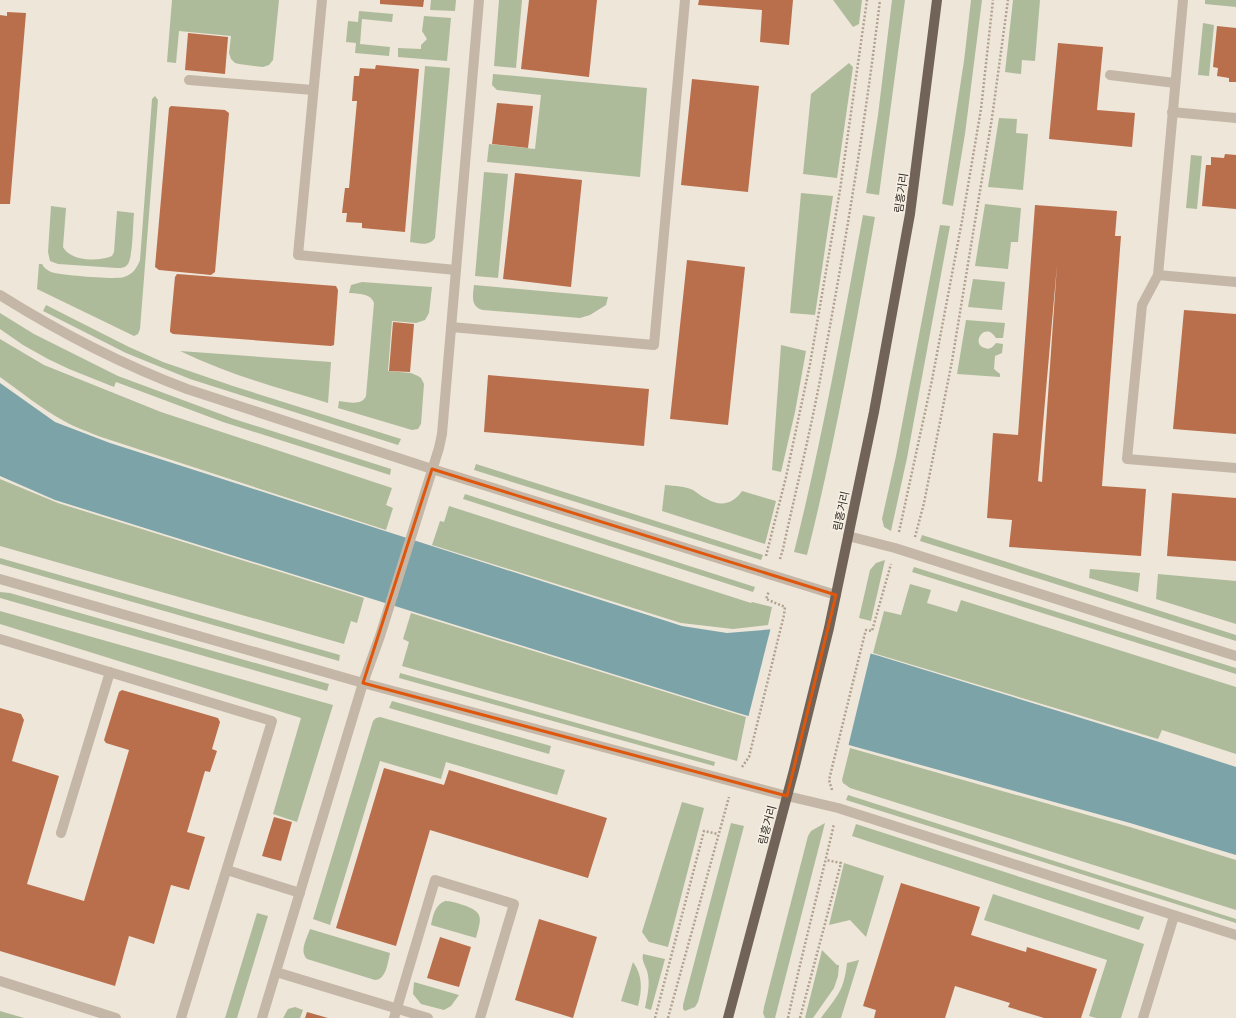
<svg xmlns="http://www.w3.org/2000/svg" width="1236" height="1018" font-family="'Roboto Condensed','Noto Sans KR',sans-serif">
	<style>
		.green { fill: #aebb9b }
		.water { fill: #7ba3a8 }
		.pier { fill: #eee6d9 }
		.building { fill: #b96f4c; fill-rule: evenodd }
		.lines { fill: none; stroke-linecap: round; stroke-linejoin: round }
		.path { stroke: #b0a191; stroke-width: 2.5; stroke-dasharray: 2 2; stroke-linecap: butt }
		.service { stroke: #c5b7a7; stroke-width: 10 }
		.minor { stroke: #c5b7a7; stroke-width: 10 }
		.primary { stroke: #726359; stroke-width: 10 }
		.marked { fill: none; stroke: #df570d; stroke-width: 3; stroke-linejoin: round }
		.labels { text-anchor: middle; stroke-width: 3; stroke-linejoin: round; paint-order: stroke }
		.street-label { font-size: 11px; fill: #322b26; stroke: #f6f0e5 }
	</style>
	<rect width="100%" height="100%" fill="#eee6d9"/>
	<g class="green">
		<path d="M172 0H279L273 60 269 65 263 67 239 64 235 63 231 59 229 53 231 36 179 31 176 63 167 62Z"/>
		<path d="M431 0H456L455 11 430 10Z"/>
		<path d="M499 0H522L516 68 494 66Z"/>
		<path d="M833 0H862L859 24 853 27Z"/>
		<path d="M892 0H905L879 195 866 193 878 115Z"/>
		<path d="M971 0H982L965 134 953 206 942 204 964 61Z"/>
		<path d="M1013 0H1040L1035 61 1022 60 1021 74 1005 72Z"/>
		<path d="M1205 0H1236V7L1205 4Z"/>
		<path d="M359 11 393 14 392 22 362 19 360 44 390 47 389 56 355 53 356 43 346 42 348 21 358 22Z"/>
		<path d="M424 16 451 18 447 61 398 57V48L421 49V45L427 39 422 31Z"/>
		<path d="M1203 23 1214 25 1209 76 1198 75Z"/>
		<path d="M849 63 853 67 837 178 803 174 811 94Z"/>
		<path d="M425 66 450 68 435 238C429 247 418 243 410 242Z"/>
		<path d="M493 74 647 88 640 177 487 162 489 144 535 149 541 95 497 90 492 85Z"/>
		<path d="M155 96 158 100 140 329 138 334 134 336 37 289 39 264H42C44 268 47 270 51 272 60 275 116 280 124 277 133 274 137 268 140 260L152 99Z"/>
		<path d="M999 118 1017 119 1016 133 1028 134 1023 190 988 187Z"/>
		<path d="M1191 155 1202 156 1197 209 1186 208Z"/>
		<path d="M484 172 508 174 498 278 475 276Z"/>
		<path d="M801 193 833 196 815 315 790 313Z"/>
		<path d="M985 204 1021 208 1018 242H1011L1008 269 975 266Z"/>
		<path d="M51 206 66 208 63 247C70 261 98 262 112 256L114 252 117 211 134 213C133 223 133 256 128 264 125 268 122 268 117 268L58 264 50 261 48 252Z"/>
		<path d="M863 215 875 217C855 330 835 444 807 555L794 552C822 441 842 328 863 215Z"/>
		<path d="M940 225 950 226 907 458 891 531 884 527 882 519 896 456Z"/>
		<path d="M973 279 1005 282 1002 310 968 307Z"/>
		<path d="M362 282 432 287 429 313 425 320 416 323 392 321 388 371 411 373 418 376 421 378 424 384 421 424 418 429 412 430 338 408 339 401C348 402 362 406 366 396L374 303C371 293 358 294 349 293L351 285Z"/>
		<path d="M474 285 608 297 606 305 590 315 580 318 483 310C470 307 473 295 474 285Z"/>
		<path d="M46 305 129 347 163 362 233 386 401 439 398 445 190 379 126 353 43 311Z"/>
		<path d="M0 313 34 334 118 376 234 419 391 469 390 475 223 422 116 382 114 387 69 369 48 359 23 345 0 329Z"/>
		<path d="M966 320 1005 323 1003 338H996C985 320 970 344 985 348 990 350 993 347 996 343L1003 344 1002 353 995 356 994 369 1000 374V377L957 374Z"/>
		<path d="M0 339 44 365 161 412 392 488 386 505 393 508 386 530 101 437C89 432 76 428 64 421 42 409 21 392 0 377Z"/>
		<path d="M781 345 806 351 795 412 781 472 772 470Z"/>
		<path d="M180 351 331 362 328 403C278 388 227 374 180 351Z"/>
		<path d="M476 464 763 555 761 560 474 470Z"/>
		<path d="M0 479 58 503 364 598 357 623 351 621 344 644 0 546Z"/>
		<path d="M665 485C675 486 685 486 693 490 698 493 702 497 707 499 721 507 733 504 742 491L776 501 765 544 662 511Z"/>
		<path d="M465 494 755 587 753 592 463 499Z"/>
		<path d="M449 506 751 603 752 602 772 607 768 625 733 629 681 623 432 545 440 521 444 522Z"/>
		<path d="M922 535 1236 635V641L920 541Z"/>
		<path d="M0 558 340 655 339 661 0 564Z"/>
		<path d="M885 560 871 621 859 618 870 570 876 563Z"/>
		<path d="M914 567 1236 668V674L912 572Z"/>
		<path d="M1090 569 1140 573 1138 592 1089 578Z"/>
		<path d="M1158 574 1236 581V624L1156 599Z"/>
		<path d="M910 584 931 590 927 603 957 612 961 600 1236 687V754L1162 730 1158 739 873 653 884 611 901 615Z"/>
		<path d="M0 592 10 593 329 684 327 691 0 598Z"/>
		<path d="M0 611 333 705 297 822 273 814 301 718 0 624Z"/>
		<path d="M411 613 746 717 737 761 402 666 409 642 403 639Z"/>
		<path d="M400 673 715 762 714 766 399 678Z"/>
		<path d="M392 701 551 746 549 754 389 708Z"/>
		<path d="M380 717 565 770 557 795 446 762 441 779 380 761 330 925 313 919 373 721 376 718Z"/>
		<path d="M850 748 1130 827 1236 860V910L850 788 843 783 842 780Z"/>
		<path d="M848 795 1236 919V923L846 800Z"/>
		<path d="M682 802 704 808 668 947 649 942 642 932Z"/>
		<path d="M731 823 744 826 698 1002 695 1007 685 1011 683 1009V1005Z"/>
		<path d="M825 823 775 1018H765L763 1013 764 1007 808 836 811 831Z"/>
		<path d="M856 824 1144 917 1139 930 852 836Z"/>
		<path d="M844 863 884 876 866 937 850 920 829 925Z"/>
		<path d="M993 894 1144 944 1121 1018H1096L1089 1016 1107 960 984 920Z"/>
		<path d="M445 901C451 901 457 903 463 905 485 912 481 919 476 938L431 925C433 915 435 905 445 901Z"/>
		<path d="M257 913 268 916 237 1018H225Z"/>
		<path d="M310 929 390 953C388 962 386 980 375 980L307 959C299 951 307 938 310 929Z"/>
		<path d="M822 950 837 965H839L838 976 834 988 813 1018H805Z"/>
		<path d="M643 954 665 959 651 1010 645 1008C647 997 650 987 648 975 647 967 641 962 643 954Z"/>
		<path d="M859 960 841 1018H821C837 996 844 991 847 963Z"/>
		<path d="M633 962C643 976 642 990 638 1006L621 1001Z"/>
		<path d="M414 982 459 995 451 1006 444 1010 421 1004 413 994Z"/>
		<path d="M295 1007 303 1010 300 1018H283L288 1009Z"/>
		<path d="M0 1011 24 1018H0Z"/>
	</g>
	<path class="water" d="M0 383 55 422 110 443 682 626 727 633 775 629 876 655 1156 741 1236 767V855L1130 823 856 747 738 713 55 500 0 476Z"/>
	<path class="pier" d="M771 627H775L871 652 848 747 748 718Z"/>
	<g class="building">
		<path d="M380 0H424L423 7 380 4Z"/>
		<path d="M529 0H597L589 77 521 69Z"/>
		<path d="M699 0H793L789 45 760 42 762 10 698 5Z"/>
		<path d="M7 12 26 13 10 204H0V15L7 16Z"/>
		<path d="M1217 26 1236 28V82H1229V78L1217 76 1218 68 1213 67Z"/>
		<path d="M188 33 228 37 225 74 185 70Z"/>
		<path d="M1058 43 1103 47 1097 110 1135 113 1132 147 1049 139Z"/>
		<path d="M376 65 419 69 405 232 362 228V223L346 222 347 213H342L345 188H349L357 101H352L354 76H359L360 68 375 69Z"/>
		<path d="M692 79 759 86 748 192 681 185Z"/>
		<path d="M497 103 533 106 528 148 492 144Z"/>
		<path d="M171 106 225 110 229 113 215 272 211 275 159 270 155 267 169 108Z"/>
		<path d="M1225 154 1236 155V209L1202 206 1206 165H1211V157L1224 158Z"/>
		<path d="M515 173 582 180 571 287 503 279Z"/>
		<path d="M1035 205 1117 211 1115 236H1121L1102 486 1146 489 1141 556 1009 547 1012 520 987 518 993 433 1018 435ZM1057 265 1042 482 1038 481Z"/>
		<path d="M687 260 745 267 728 425 670 419Z"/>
		<path d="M177 274 336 286 338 290 334 345 331 346 173 334 170 332V330L175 277Z"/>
		<path d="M1184 310 1236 314V434L1173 429Z"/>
		<path d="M393 322 414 324 410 372 389 371Z"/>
		<path d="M488 375 649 389 644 446 484 432Z"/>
		<path d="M1172 493 1236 498V561L1167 556Z"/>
		<path d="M122 690 218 718 220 722 212 749 217 751 210 772 205 771 187 832 205 837 189 890 171 885 154 944 129 936 115 986 0 951V708L21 714 24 720 12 761 59 776 27 884 84 901 129 750 106 743 104 740 119 692Z"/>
		<path d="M384 768 444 785 449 770 607 818 588 878 430 830 396 946 336 928Z"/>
		<path d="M274 817 292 822 281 861 262 856Z"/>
		<path d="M901 883 980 907 971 935 1026 952 1027 947 1097 969 1081 1018H1044L1008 1007 1010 1003 955 986 945 1018H874L876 1010 863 1006Z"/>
		<path d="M539 919 597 937 573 1018 515 1000Z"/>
		<path d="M440 937 471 947 459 987 427 978Z"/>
		<path d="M307 1012 328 1018H305Z"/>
	</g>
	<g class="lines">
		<g class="path">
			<path d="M899 532 932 380 962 221 981 109 993 0"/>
			<path d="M915 537 924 503 952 361 992 118 1008 0"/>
			<path d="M766 556 786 477 810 364 840 190 867 0"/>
			<path d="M780 559 783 549C796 489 811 430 822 369 845 247 865 124 880 0"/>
			<path d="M742 767 749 757 784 615 785 607 766 599 769 591"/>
			<path d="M832 790 829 780 864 637 866 630 872 631 891 564"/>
			<path d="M655 1018 704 831 718 834"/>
			<path d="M668 1018 729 797"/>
			<path d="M788 1018C802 953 819 889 834 824"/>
			<path d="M800 1018 841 863 826 860"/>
		</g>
		<g class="service">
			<path d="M0 639 272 721 181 1018"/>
			<path d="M61 833 110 672"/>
			<path d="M227 870 300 893"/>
			<path d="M0 981 116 1018"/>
		</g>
		<g class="minor">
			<path d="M322 0 298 255 456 270"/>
			<path d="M1183 0 1158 275 1142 305 1127 459 1236 468"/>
			<path d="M1110 75 1175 83"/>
			<path d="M189 80 313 90"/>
			<path d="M1172 112 1236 118"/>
			<path d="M1158 275 1236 282"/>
			<path d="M0 295C59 332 121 364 187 389L432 469 836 595"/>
			<path d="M451 327 654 345 685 0"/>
			<path d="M848 536 895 548 1236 656"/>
			<path d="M0 579 363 683 787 796 838 808 1236 935"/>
			<path d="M276 972 428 1018"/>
			<path d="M262 1018 363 683 380 636 439 448 442 434 479 0"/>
			<path d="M394 1018 435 880 514 904 480 1018"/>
			<path d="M1143 1018 1174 916"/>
		</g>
		<path class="primary" d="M728 1018 794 770 829 628 874 412 910 214 937 0"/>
	</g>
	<path class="marked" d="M432 469 836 595 787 796 363 683Z"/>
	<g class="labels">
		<g class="street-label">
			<text transform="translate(901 193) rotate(-82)" y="4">림흥거리</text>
			<text transform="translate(841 511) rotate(-78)" y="4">림흥거리</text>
			<text transform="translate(767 825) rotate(-75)" y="4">림흥거리</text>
		</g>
	</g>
</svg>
